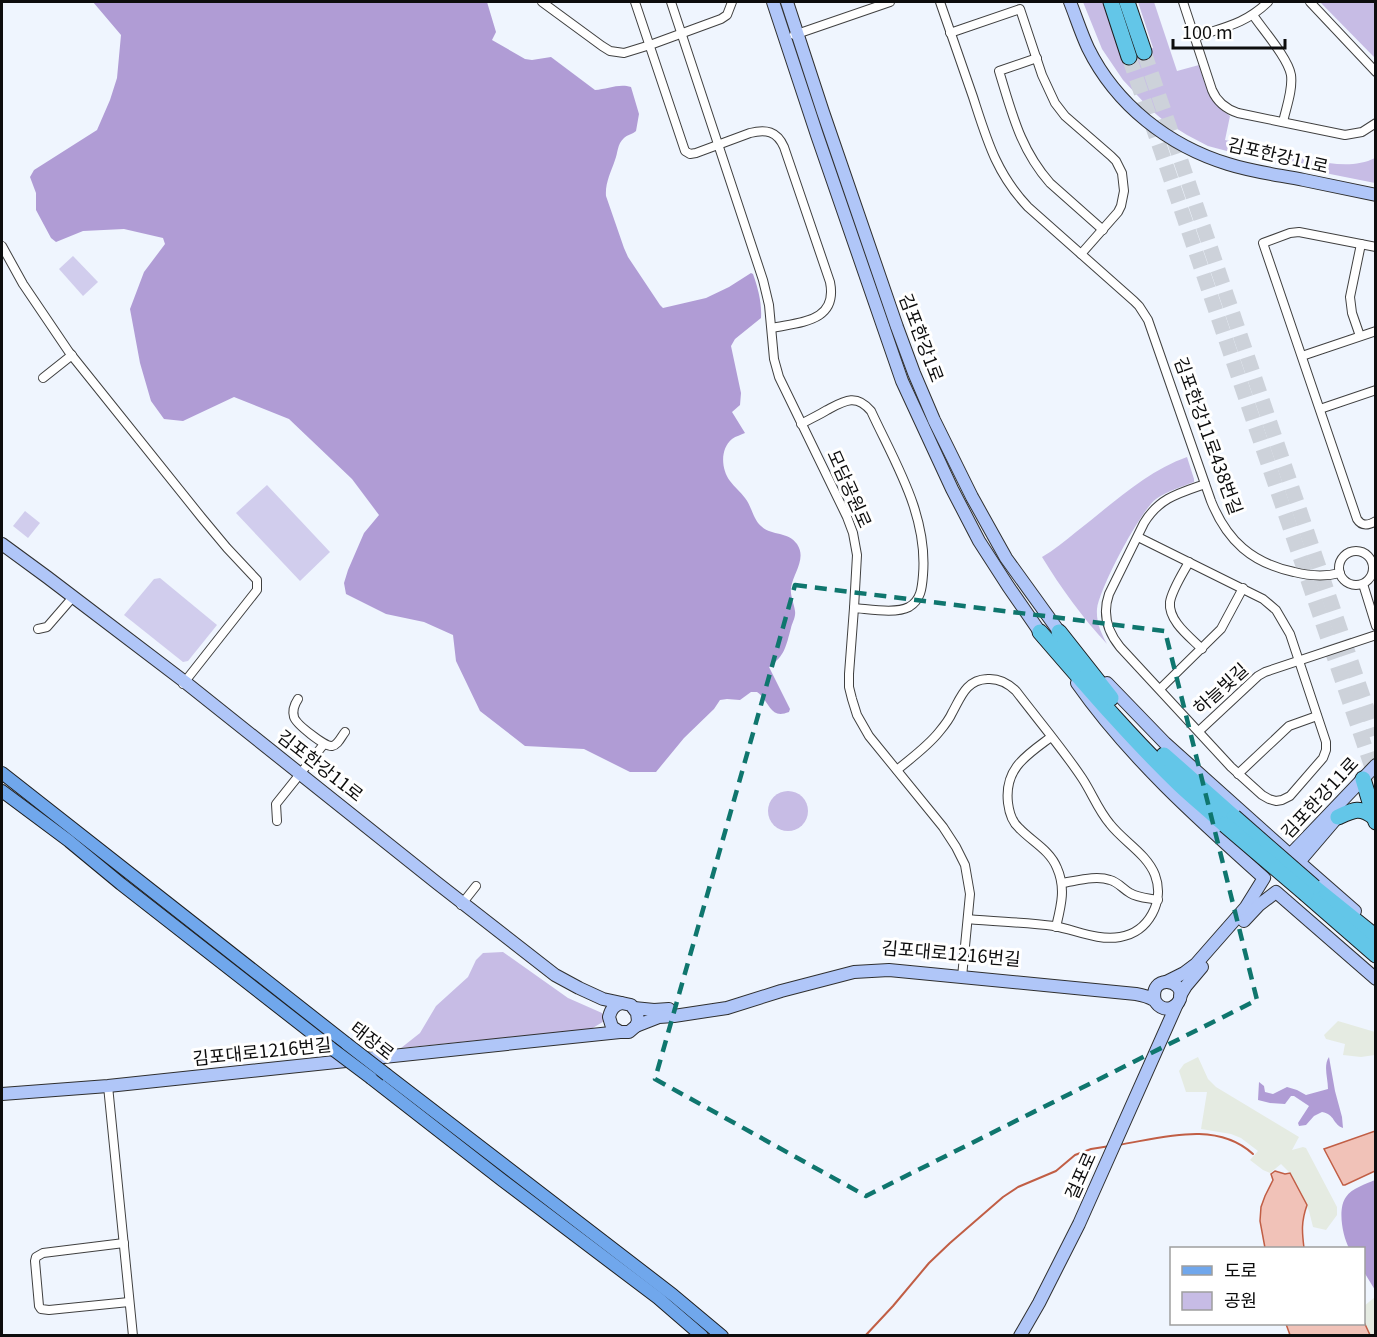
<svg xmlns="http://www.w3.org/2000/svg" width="1377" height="1337" font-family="Georgia,'Noto Sans KR',serif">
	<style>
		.industrial { fill: #e5ebe2 }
		.green { fill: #c7bce5 }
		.forest { fill: #b09cd5 }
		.pitch { fill: #d1cded }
		.water { fill: #f1c2b8; stroke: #c15e45; stroke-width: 1.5 }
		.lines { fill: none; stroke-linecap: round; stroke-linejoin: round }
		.stream { stroke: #c15e45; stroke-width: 2 }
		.highway-tunnel { stroke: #cdd2da; stroke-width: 15; stroke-dasharray: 15 8; stroke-linecap: butt }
		.street-casing { stroke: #404040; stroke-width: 10 }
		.secondary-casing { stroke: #2f2f2f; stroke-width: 14 }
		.primary-casing { stroke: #1e1e1e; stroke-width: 14 }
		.highway-casing { stroke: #1e1e1e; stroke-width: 17 }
		.street { stroke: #fff; stroke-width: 8 }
		.secondary { stroke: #b0c6f8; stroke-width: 12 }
		.primary { stroke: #70a7ec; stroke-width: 12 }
		.highway { stroke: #63c6e8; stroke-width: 15 }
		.primary-bridge-casing { stroke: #1e1e1e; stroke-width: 14; stroke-linecap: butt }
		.highway-bridge-casing { stroke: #1e1e1e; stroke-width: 17; stroke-linecap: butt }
		.primary-bridge { stroke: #70a7ec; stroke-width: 12 }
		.highway-bridge { stroke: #63c6e8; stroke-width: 15 }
		.marked { fill: none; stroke: #0f766e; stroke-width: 4.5; stroke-dasharray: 12 8; stroke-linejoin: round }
		.labels { text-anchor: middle; stroke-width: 6; stroke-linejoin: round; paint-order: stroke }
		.street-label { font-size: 18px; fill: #0d0d0d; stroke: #fff }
	</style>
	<rect width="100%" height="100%" fill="#eff5fe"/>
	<g class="industrial">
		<path d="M1338 1021 1375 1032V1055L1361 1057 1343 1055 1345 1044 1326 1039 1324 1035Z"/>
		<path d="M1198 1057 1208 1079 1216 1087 1299 1137 1292 1150 1303 1147 1306 1148 1337 1207V1215L1326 1230 1313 1227 1309 1211 1290 1173 1281 1164 1270 1173 1263 1170 1250 1160 1258 1151 1241 1138 1231 1134 1201 1129 1207 1092H1186L1179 1071 1184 1064Z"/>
		<path d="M1375 1297V1335H1370L1364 1322V1306Z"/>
	</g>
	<g class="green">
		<path d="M1083 2H1105L1123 59 1153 48 1138 2H1154L1177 71 1199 65C1206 87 1209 102 1230 116L1225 140C1243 144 1262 148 1280 152 1309 159 1347 172 1375 158V183L1330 174 1318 168 1300 164H1279L1223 150 1208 146 1187 135 1163 120 1150 109 1123 80 1102 49Z"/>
		<path d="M1320 2H1375V58Z"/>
		<path d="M1187 457 1194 479V482C1181 487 1167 491 1156 499 1140 511 1099 589 1097 609 1096 622 1101 633 1107 644 1082 617 1061 588 1042 557 1054 550 1065 541 1076 532 1111 505 1145 472 1187 457Z"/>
		<circle cx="788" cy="811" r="20"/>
		<path d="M503 952 568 998 602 1013 606 1020 591 1029 401 1048 420 1033 436 1006 468 977 476 960 483 953Z"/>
	</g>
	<g class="forest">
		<path d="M93 2H487L496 32 492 40 525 59 532 60 551 57 595 90C607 89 620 83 631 87L639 114 636 131C633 134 627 135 624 138 617 144 618 153 615 160 611 172 605 183 606 196L624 248 628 257 660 305 663 308 706 298 729 287 751 273 753 274C758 288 762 303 761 318L735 339 731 346 741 393 740 405 732 412 745 433C741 435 736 436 732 439 720 449 721 469 730 481 734 487 741 492 745 498 752 507 753 519 761 526 771 536 788 531 797 544 807 559 793 573 791 588 790 596 794 603 795 611 796 617 792 623 791 628 786 646 785 656 769 667L790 709 789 712C769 720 770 701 757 692H751L740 700 727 699 720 700 714 709 684 738 656 772H630L584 749 525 746 480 711 456 661 453 635 424 622 386 614 346 594 344 583 348 570 364 533 379 515 352 479 289 419 234 397 183 421 164 419 151 401 140 363 130 309 144 272 165 244 163 238 124 229 83 231 56 242 51 238 36 210V193L30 177 34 170 97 130 110 100 117 78 121 35Z"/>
		<path d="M1329 1057 1335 1091 1342 1117 1343 1128C1333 1125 1335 1114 1322 1112L1314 1116 1306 1125 1299 1126 1298 1123 1309 1106 1294 1096H1291L1285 1104 1270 1103 1258 1100 1259 1082 1264 1086 1265 1092 1273 1094 1287 1087 1297 1090 1306 1095 1328 1089C1328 1078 1323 1066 1329 1057Z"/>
		<path d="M1375 1180V1290L1364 1272V1248H1349C1343 1237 1337 1209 1346 1197 1352 1188 1366 1184 1375 1180Z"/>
	</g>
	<g class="pitch">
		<path d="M73 256 98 282 83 296 59 269Z"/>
		<path d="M267 485 330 552 300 581 236 513Z"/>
		<path d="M25 511 40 523 28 538 13 526Z"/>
		<path d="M160 578 217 625 188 661 183 662 124 615 154 579Z"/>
	</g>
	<g class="water">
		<path d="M1375 1131V1171L1345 1185H1343L1324 1149Z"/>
		<path d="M1275 1171 1285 1174 1290 1173 1307 1205C1301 1222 1302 1232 1304 1248H1265L1260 1221 1261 1207 1265 1196 1273 1180 1271 1174Z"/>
		<path d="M1364 1322 1370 1335H1290L1286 1324H1364Z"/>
	</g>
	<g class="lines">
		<g class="stream">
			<path d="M1118 1145C1162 1138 1216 1120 1253 1154"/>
			<path d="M865 1336 893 1306 929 1263 950 1243 1003 1197 1018 1187 1056 1171 1075 1155 1091 1149 1110 1146"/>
		</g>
		<g class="highway-tunnel">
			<path d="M1144 52 1376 735"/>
			<path d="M1129 57 1376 779"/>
		</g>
		<defs>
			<g id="street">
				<path d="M542 2 602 46 610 51 624 53 650 45 721 19 727 15 732 2"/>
				<path d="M635 2 685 151 690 154 696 153 750 133C766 129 777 131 784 147L830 282C838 322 800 322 772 328"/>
				<path d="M671 2 763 280 769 305 774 359 779 377 847 517 853 533 857 555 854 608 849 674V687L852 699 857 715 869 736 943 827 956 847 965 865 970 894 962 977"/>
				<path d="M940 2C951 34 962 65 973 97 987 140 996 173 1028 207L1134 301 1139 306 1148 320 1211 501C1227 541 1252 563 1294 572 1310 576 1324 577 1340 573"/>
				<path d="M1183 2 1212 90C1217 102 1226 109 1238 113L1345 135 1362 132 1376 123"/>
				<path d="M1310 2 1376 72"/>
				<path d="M1253 15C1263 30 1288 58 1291 75 1293 90 1286 108 1283 122"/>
				<path d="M950 33 1020 9 1042 75 1055 103 1065 116 1111 156 1116 161 1122 173 1124 191 1121 206 1118 212 1081 254"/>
				<path d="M794 35 890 2"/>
				<path d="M1195 37C1225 27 1245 24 1268 2"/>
				<path d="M1037 58 999 71C1012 113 1020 149 1050 183L1103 230"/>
				<path d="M2 246 23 284 69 352 202 518 227 548 257 580V590L183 684"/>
				<path d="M1376 247 1299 232 1290 233 1263 243 1357 519C1362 527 1369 525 1376 521"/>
				<path d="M1360 336 1352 313 1350 297 1361 244"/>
				<path d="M1302 356 1376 331"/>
				<path d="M43 378 72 355"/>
				<path d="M1320 409 1376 390"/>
				<path d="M801 424C810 419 819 415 827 410 844 401 856 393 871 411 895 463 928 515 923 575 922 588 921 600 909 607 896 614 869 609 854 608"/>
				<path d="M1138 537 1263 599 1276 610 1290 634 1326 742V750L1323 758 1290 796 1282 800 1276 801 1269 799 1262 795 1231 767 1120 647C1107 631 1102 614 1109 594L1144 523C1159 498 1179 493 1205 484"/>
				<circle cx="1356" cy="568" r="17"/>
				<path d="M1189 562C1183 573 1172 590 1170 602 1168 621 1190 637 1202 649"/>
				<path d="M1363 584 1376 626"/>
				<path d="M38 629 47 627 73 597"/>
				<path d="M1160 689 1221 629 1243 588"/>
				<path d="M298 699C294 705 292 710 294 717 296 724 325 747 332 746 338 745 341 737 345 732"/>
				<path d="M1199 731 1258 676 1265 672 1376 635"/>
				<path d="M1051 737C1027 755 1004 768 1008 803 1009 811 1012 822 1019 828 1031 841 1050 850 1057 868 1066 888 1061 906 1056 927"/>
				<path d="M897 770C911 758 927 747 939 732 944 726 949 720 952 713 961 697 966 680 987 679 999 678 1008 683 1016 691 1038 720 1062 748 1082 778 1092 793 1098 810 1110 824 1123 841 1147 854 1155 875 1165 901 1149 932 1120 937 1098 941 1076 930 1054 926 1025 922 996 922 968 919"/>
				<path d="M1238 774 1289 726 1317 716"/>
				<path d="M277 821 276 804 324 744"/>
				<path d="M1062 883C1076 881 1096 875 1110 880 1118 882 1123 889 1130 893 1138 898 1148 898 1158 900"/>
				<path d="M461 905 476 886"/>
				<path d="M108 1086 133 1336"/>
				<path d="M124 1243 43 1253 36 1257 35 1261 39 1306 41 1309 49 1310 129 1302"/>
			</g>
			<g id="secondary">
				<path d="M773 2 817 135 902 381 952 489 979 541 1008 586 1044 638"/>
				<path d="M787 2 823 112 897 327 914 373 934 420 972 497 1006 558 1063 637"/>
				<path d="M1070 2C1076 17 1081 33 1088 48 1116 105 1169 146 1228 164 1253 172 1279 175 1304 180 1328 185 1352 190 1376 195"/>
				<path d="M2 544 47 577 185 682 437 883 555 975 579 988 603 999 631 1005 637 1013 638 1021 636 1026 629 1032H620L612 1027 609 1017C611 1009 614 1005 622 1003"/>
				<path d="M1077 683C1129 757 1197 818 1264 878L1246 907 1196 964 1184 973 1166 982"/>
				<path d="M1107 683 1165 743 1290 855 1376 765"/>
				<path d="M1340 814 1299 862 1355 911"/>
				<path d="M1244 921 1259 905 1276 892 1376 979"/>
				<path d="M1180 996 1186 986 1202 967"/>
				<path d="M634 1008 654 1010 669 1009"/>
				<path d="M636 1026 659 1017 674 1016 727 1008 781 991 854 972 889 970 1136 994C1142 995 1149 997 1154 1000 1158 1004 1156 1004 1161 1007 1168 1011 1177 1007 1180 999 1186 978 1148 974 1155 1001"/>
				<path d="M2 1094 108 1086 620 1032"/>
				<path d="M1020 1336 1039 1303 1079 1224 1177 1004"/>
			</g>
			<g id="primary">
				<path d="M2 773 347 1044"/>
				<path d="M2 791 69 841 121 884 331 1048"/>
				<path d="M387 1075 673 1295 722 1336"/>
				<path d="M371 1078 502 1180 658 1298 702 1336"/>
			</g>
			<g id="highway">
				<path d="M1111 2 1129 57"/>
				<path d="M1127 2 1144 52"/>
				<path d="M1040 632C1085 684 1130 737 1180 785 1195 799 1210 811 1225 825"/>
				<path d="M1059 632 1111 698"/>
				<path d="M1164 755 1234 817"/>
				<path d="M1363 779 1376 822"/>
				<path d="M1338 817C1353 810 1360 806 1374 817"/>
				<path d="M1314 887 1376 937"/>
				<path d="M1306 894 1376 955"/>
			</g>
		</defs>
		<use href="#street" class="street-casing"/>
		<use href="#secondary" class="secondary-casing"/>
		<use href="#primary" class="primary-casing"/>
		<use href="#highway" class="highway-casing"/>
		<use href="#street" class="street"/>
		<use href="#secondary" class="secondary"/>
		<use href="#primary" class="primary"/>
		<use href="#highway" class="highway"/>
		<defs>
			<g id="primary-bridge">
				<path d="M347 1044 387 1075"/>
				<path d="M331 1048 371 1078"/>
			</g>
			<g id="highway-bridge">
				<path d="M1234 817 1314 887"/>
				<path d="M1225 825 1306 894"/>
			</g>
		</defs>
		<use href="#primary-bridge" class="primary-bridge-casing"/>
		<use href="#highway-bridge" class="highway-bridge-casing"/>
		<use href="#primary-bridge" class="primary-bridge"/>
		<use href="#highway-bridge" class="highway-bridge"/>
	</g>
	<path class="marked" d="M795 585 1165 631 1257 1000 866 1196 655 1079Z"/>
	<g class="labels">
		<g class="street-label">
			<text transform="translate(1278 156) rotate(13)" y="6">김포한강11로</text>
			<text transform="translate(921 338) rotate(69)" y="6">김포한강1로</text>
			<text transform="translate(1208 436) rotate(70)" y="6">김포한강11로438번길</text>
			<text transform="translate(849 489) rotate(66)" y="6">모담공원로</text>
			<text transform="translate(1221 689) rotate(-42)" y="6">하늘빛길</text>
			<text transform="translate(320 766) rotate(38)" y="6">김포한강11로</text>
			<text transform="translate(1320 798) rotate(-47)" y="6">김포한강11로</text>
			<text transform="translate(951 954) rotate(5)" y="6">김포대로1216번길</text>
			<text transform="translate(372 1041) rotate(38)" y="6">태장로</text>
			<text transform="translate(262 1052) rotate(-6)" y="6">김포대로1216번길</text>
			<text transform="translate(1081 1176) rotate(-66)" y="6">걸포로</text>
		</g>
	</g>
	<rect width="1377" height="1337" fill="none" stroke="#0d0d0d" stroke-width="6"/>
	<rect x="1170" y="1247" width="195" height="78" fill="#ffffff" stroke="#9e9e9e" stroke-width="1.5"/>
	<rect x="1182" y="1266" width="30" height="9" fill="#70a7ec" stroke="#9e9e9e" stroke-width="1.5"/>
	<text x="1224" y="1277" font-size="18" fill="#0d0d0d">도로</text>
	<rect x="1182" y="1292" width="30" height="18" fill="#c7bce5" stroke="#9e9e9e" stroke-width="1.5"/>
	<text x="1224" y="1307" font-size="18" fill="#0d0d0d">공원</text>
	<path d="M1173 39v9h112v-9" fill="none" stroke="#0d0d0d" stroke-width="3"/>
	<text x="1182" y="39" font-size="18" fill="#0d0d0d" stroke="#ffffff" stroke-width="4.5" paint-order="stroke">100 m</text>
</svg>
